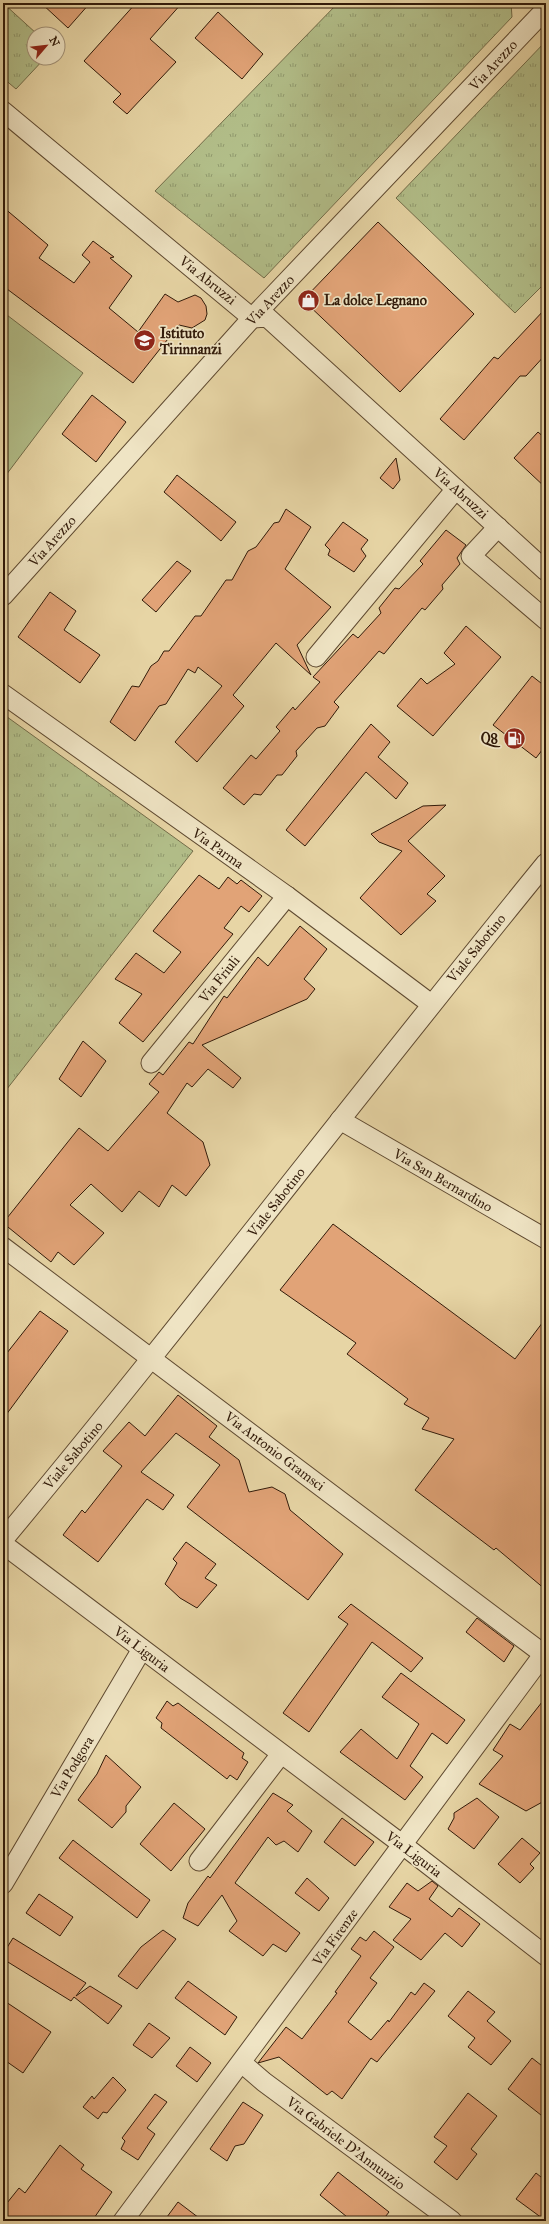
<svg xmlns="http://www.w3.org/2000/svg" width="549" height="2224" font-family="'IM FELL Great Primer',serif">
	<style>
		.grass { fill: url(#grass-tufts); stroke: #726c49 }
		.pitch { fill: #b2be89; stroke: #726c49 }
		.building { fill: #e1a377; stroke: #311a09 }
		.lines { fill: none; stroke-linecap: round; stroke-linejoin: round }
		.minor-casing { stroke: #5e4930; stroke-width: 21 }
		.minor { stroke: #efe4c4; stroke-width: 19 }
		.labels { text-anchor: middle; stroke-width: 3.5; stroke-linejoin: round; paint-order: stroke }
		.street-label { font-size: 14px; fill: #311a09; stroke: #efe4c4 }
		.poi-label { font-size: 14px; font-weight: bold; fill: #311a09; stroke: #efe4c4; text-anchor: start }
	</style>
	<defs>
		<pattern id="grass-tufts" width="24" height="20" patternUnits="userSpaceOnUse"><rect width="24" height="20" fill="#b2be89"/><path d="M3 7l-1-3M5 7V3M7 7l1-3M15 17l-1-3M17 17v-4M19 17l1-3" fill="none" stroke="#919a6e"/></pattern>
	</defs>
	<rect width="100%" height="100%" fill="#e7d5a5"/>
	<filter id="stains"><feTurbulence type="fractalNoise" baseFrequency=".005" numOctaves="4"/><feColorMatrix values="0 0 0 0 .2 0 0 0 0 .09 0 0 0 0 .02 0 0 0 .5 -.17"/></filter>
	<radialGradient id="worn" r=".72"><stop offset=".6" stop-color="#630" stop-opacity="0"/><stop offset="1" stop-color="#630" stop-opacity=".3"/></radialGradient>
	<g class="grass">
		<path d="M3 3 37 34H34V58H45L16 89 3 78Z"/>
		<path d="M338 3H511L512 17 264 278 155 191Z"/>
		<path d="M546 41V282L515 313 396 198Z"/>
		<path d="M3 714 193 851 3 1094Z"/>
	</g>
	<path class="pitch" d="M3 312 83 373 3 479Z"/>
	<g class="building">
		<path d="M41 3H90L68 28Z"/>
		<path d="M136 3H182L150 39 176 62 127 114 113 102 121 94 84 61Z"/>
		<path d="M218 12 263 54 242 79 195 38Z"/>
		<path d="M3 207 48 245 39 258 74 283 90 262 82 255 93 241 114 257 110 258 132 276 109 308 138 332 165 294 178 302 195 295 201 298 206 306 207 314 205 320 192 328 179 325 133 383 3 286Z"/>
		<path d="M378 222 474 314 400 392 303 300Z"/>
		<path d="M546 308V354L526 376H520L464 440 440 419 494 357 498 359Z"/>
		<path d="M92 395 126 422 96 462 62 434Z"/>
		<path d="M538 432 546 439V488L514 458Z"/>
		<path d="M396 458 400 480 393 489 380 478Z"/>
		<path d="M177 475 236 522 221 541 164 492Z"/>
		<path d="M286 509 311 527 285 569 331 607 297 645 311 675 276 643 233 695 244 706 197 762 175 742 222 686 198 667 195 673 188 669 166 704 159 706 135 741 110 722 132 686 139 687 151 666 158 661 164 651H169L195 616H201L226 580H232L248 551 256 547 274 523 279 522Z"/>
		<path d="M343 522 368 540 361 549 366 556 354 572 328 555 330 550 325 545Z"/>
		<path d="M446 530 466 545 457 558 460 564 442 585 443 589 425 610 422 608 384 654 379 651 334 702 339 707 325 726 317 728 296 751 297 756 282 775H277L261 795 254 794 244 805 223 788 251 755 256 759 280 731 276 727 293 707 295 710 320 682 313 677 353 634 358 638 381 613 379 608 395 588 399 589 423 564 420 561Z"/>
		<path d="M177 561 191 571 156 612 142 600Z"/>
		<path d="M50 592 76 611 64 630 100 655 80 683 18 637Z"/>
		<path d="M466 626 501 657 433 736 397 706 421 678 427 684 455 664 444 653Z"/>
		<path d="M532 676 546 687V745L536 758 493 725Z"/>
		<path d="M371 724 390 742 378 757 408 783 396 799 366 772 305 846 286 830Z"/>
		<path d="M446 805 408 841 445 876 427 894 436 901 401 935 360 898 402 851 379 842 371 834 423 806Z"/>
		<path d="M199 875 219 889 228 877 237 884 241 880 262 896 249 912 241 906 224 928 233 934 143 1042 119 1023 142 994 115 979 136 953 164 973 181 952 153 931Z"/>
		<path d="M300 926 327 949 304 979 315 989 307 999 202 1045 241 1078 233 1088 208 1069 192 1087 187 1083 167 1113 203 1142 210 1165 186 1196 172 1185 159 1207 139 1191 122 1212 91 1184 70 1205 104 1233 74 1265 58 1252 51 1262 3 1223 79 1128 108 1151 159 1092 149 1084 159 1072 163 1075 189 1042 193 1044 224 996 227 998 258 957 268 966Z"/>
		<path d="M83 1041 106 1061 81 1097 59 1079Z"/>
		<path d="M333 1224 515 1359 546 1318V1590L496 1548 494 1550 415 1490 454 1439 422 1429 429 1418 404 1404 408 1399 347 1354 356 1343 280 1290Z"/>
		<path d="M40 1311 68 1331 3 1419V1358Z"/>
		<path d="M178 1395 217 1426 209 1437 239 1460 249 1492 272 1487 285 1494 290 1510 343 1554 308 1600 187 1507 220 1465 176 1433 141 1472 174 1495 163 1510 147 1499 98 1562 63 1535 82 1510 85 1513 122 1466 103 1451 129 1422 145 1436Z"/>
		<path d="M186 1542 216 1564 205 1578 217 1585 197 1608 180 1598 165 1584 177 1563 173 1559Z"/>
		<path d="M351 1604 423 1658 411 1672 372 1642 309 1732 283 1713 348 1624 338 1617Z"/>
		<path d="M477 1618 514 1646 504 1662 466 1632Z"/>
		<path d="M401 1673 465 1720 447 1744 432 1733 410 1766 423 1777 405 1800 340 1752 361 1729 397 1759 419 1724 382 1697Z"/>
		<path d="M546 1697V1800L526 1811 479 1784 503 1756 493 1750 510 1724 520 1730Z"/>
		<path d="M167 1701 173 1706 178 1703 244 1753 242 1758 248 1762 237 1780 230 1775 227 1779 161 1728 162 1723 156 1718Z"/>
		<path d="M106 1755 141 1787 126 1806V1812L112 1828 78 1800 97 1774Z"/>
		<path d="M273 1793 293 1805 287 1811 312 1831 298 1852 284 1841 276 1845 268 1837 235 1883 300 1933 286 1952 273 1944 263 1956 229 1931 237 1921 222 1895 198 1926 183 1918 188 1903 208 1876 210 1878Z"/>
		<path d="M477 1798 499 1817 474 1849 448 1829 454 1818V1813Z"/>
		<path d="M174 1803 205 1829 171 1871 140 1844Z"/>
		<path d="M342 1818 374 1842 355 1866 324 1842Z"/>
		<path d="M522 1838 540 1853 530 1864 534 1868 520 1883 498 1864Z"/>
		<path d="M73 1840 150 1900 137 1918 59 1858Z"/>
		<path d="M307 1878 329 1898 319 1911 295 1893Z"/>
		<path d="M432 1881 438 1886 429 1899 452 1917 459 1908 480 1924 462 1947 445 1933 421 1960 393 1940 411 1919 389 1907 407 1883 418 1891Z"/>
		<path d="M39 1894 73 1917 60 1936 26 1913Z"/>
		<path d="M163 1930 176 1939 137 1989 118 1976 141 1947Z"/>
		<path d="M374 1931 394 1947 370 1978 377 1983 348 2022 371 2040 388 2020 389 2022 411 1992 415 1995 424 1983 435 1991 377 2062 371 2058 342 2099 332 2091 327 2095 279 2057 258 2063 286 2027 302 2039 337 1993 335 1992 361 1956 351 1949 360 1937 366 1941Z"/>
		<path d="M13 1938 86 1983 76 1996 90 1986 122 2006 108 2024 74 1997 71 2001 3 1959V1954Z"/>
		<path d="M188 1981 237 2017 225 2035 175 1998Z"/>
		<path d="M468 1991 495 2012 487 2021 511 2041 491 2065 468 2047 475 2038 448 2016Z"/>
		<path d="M3 2000 51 2032 23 2073 3 2059Z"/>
		<path d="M149 2023 170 2038 152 2058 133 2045Z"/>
		<path d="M190 2047 211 2063 197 2082 176 2066Z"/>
		<path d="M532 2058 546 2069V2119L508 2089Z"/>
		<path d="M113 2077 126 2090 107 2113 103 2112 98 2119 83 2107 92 2096 94 2099Z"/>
		<path d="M468 2093 497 2116 471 2149 477 2154 457 2180 434 2162 447 2146 434 2137Z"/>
		<path d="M155 2094 167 2102 147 2128 155 2134 138 2160 121 2149 125 2141 122 2138Z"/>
		<path d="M243 2102 263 2115 244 2144 235 2146 227 2161 210 2149Z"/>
		<path d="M60 2145 84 2165 81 2169 112 2192 92 2221H3V2208L19 2188 25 2193Z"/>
		<path d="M338 2172 389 2212 382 2221H352L320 2195Z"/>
		<path d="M536 2173 546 2181V2221L516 2199Z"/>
		<path d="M178 2202 203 2221H164Z"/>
	</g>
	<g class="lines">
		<defs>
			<g id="minor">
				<path d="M3 111 252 318"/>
				<path d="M252 318 267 317 546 571"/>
				<path d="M498 527 471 556 546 620"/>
				<path d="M3 596 252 318 544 11"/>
				<path d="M316 657 456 489"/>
				<path d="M3 694 287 896 431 1004"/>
				<path d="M151 1063 287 896"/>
				<path d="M340 1120 546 1239"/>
				<path d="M3 1247 546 1656"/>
				<path d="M3 1540C188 1318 363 1087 546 863"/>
				<path d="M3 1544 403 1845 546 1956"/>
				<path d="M199 1861 281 1754"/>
				<path d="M3 1884 142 1649"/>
				<path d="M242 2063 264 2082 452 2221"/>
				<path d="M123 2221 546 1651"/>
			</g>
		</defs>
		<use href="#minor" class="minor-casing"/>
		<use href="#minor" class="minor"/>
	</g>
	<defs>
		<symbol id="shop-disc" viewBox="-11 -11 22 22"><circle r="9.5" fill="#8f2418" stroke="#efe4c4"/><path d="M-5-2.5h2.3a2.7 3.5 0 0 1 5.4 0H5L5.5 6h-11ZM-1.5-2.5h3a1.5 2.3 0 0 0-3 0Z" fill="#fff"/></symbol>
		<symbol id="school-disc" viewBox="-11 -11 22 22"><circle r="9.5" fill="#8f2418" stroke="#efe4c4"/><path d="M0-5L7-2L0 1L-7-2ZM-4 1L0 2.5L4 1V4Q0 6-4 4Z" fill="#fff"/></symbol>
		<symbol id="fuel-disc" viewBox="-11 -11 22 22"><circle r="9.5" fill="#8f2418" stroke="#efe4c4"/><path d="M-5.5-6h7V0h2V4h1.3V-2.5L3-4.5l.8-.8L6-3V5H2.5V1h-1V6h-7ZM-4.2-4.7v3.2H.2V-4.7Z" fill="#fff"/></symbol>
	</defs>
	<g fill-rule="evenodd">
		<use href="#shop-disc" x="296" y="288" width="25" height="25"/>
		<use href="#school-disc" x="132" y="328" width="25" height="25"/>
		<use href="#fuel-disc" x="502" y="726" width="25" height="25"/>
	</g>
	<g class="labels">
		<g class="street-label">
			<text transform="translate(493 65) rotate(-47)" y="5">Via Arezzo</text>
			<text transform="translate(208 280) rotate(39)" y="5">Via Abruzzi</text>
			<text transform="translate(270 300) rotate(-47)" y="5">Via Arezzo</text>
			<text transform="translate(461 493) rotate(42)" y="5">Via Abruzzi</text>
			<text transform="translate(52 541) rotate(-48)" y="5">Via Arezzo</text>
			<text transform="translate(218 848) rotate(35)" y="5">Via Parma</text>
			<text transform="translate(476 948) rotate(-51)" y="5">Viale Sabotino</text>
			<text transform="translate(219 979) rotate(-51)" y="5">Via Friuli</text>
			<text transform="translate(443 1180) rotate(30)" y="5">Via San Bernardino</text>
			<text transform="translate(276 1202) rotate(-52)" y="5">Viale Sabotino</text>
			<text transform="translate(275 1451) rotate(37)" y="5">Via Antonio Gramsci</text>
			<text transform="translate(73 1455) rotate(-50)" y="5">Viale Sabotino</text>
			<text transform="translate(142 1649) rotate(37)" y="5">Via Liguria</text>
			<text transform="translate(72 1767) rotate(-59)" y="5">Via Podgora</text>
			<text transform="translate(414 1854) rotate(37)" y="5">Via Liguria</text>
			<text transform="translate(335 1937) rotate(-54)" y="5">Via Firenze</text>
			<text transform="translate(346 2143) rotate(37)" y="5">Via Gabriele D'Annunzio</text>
		</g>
		<g class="poi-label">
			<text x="324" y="305">La dolce Legnano</text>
			<text x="160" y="338">Istituto<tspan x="160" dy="16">Tirinnanzi</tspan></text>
			<text x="498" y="743" text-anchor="end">Q8</text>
		</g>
	</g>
	<rect width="549" height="2224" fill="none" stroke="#e7d5a5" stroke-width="16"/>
	<rect x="4" y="4" width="541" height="2216" fill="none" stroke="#311a09" stroke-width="2"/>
	<rect x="8" y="8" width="533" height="2208" fill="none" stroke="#311a09"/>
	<g transform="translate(46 46) rotate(62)"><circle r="19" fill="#efe4c4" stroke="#a39379"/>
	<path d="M0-3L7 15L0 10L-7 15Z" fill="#8f2418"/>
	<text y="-6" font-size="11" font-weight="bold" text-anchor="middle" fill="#311a09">N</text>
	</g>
	<rect width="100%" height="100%" filter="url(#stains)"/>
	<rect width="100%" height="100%" fill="url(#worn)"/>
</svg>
